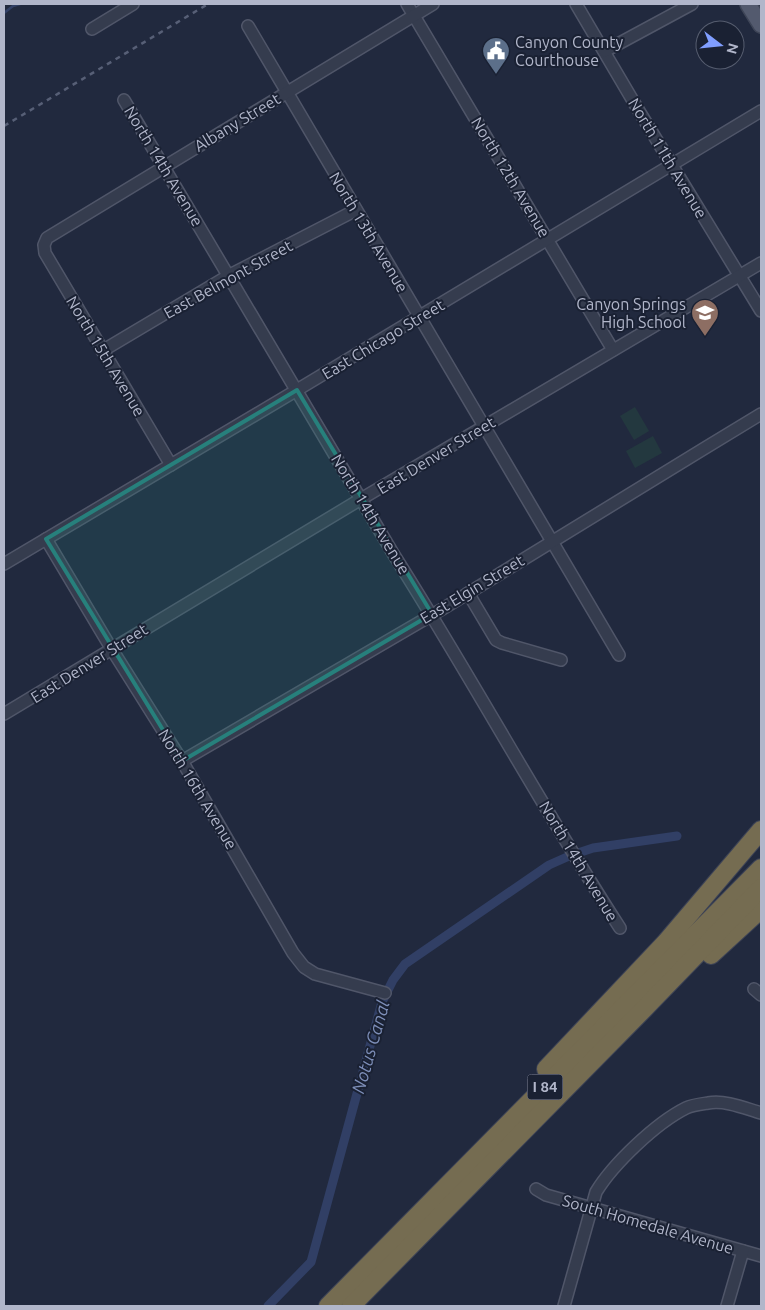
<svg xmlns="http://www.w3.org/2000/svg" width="765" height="1310" font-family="Ubuntu,sans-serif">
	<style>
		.green { fill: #23383f }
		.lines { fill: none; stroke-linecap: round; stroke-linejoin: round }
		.stream { stroke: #313f65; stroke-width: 2.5 }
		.canal { stroke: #313f65; stroke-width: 9 }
		.minor-casing { stroke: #505669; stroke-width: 14 }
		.major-casing { stroke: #3e4557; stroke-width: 18 }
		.highway-casing { stroke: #3d4356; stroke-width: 20 }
		.minor { stroke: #353c4e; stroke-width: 11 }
		.major { stroke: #535a6e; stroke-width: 15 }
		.highway { stroke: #756c51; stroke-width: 18 }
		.rail { stroke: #575f76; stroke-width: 2.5; stroke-dasharray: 5 5; stroke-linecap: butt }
		.marked { fill: #27807c; fill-opacity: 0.2; stroke: #27807c; stroke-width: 4; stroke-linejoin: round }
		.labels { text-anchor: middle; stroke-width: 4; stroke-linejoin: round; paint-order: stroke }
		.shield { fill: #1a2133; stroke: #84899d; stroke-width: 1 }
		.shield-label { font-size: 15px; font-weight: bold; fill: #b1b6ca }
		.poi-label { font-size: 16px; fill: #b1b6ca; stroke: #1a2133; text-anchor: start }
		.street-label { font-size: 16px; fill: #b1b6ca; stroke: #1a2133 }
		.water-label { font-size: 18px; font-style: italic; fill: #7d8eb8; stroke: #1a2133 }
	</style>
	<rect width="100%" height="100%" fill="#21293e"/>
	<g class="green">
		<path d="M635 407 649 431 634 440 620 416Z"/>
		<path d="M653 436 662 453 635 468 626 451Z"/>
	</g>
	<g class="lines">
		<path class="stream" d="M4 13 13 6 20 4"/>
		<g class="canal">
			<path d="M578 853 593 848 677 836"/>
			<path d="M268 1306 311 1262 382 1002 393 980 405 964 549 865 567 857"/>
		</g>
		<defs>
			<g id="minor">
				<path d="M407 4 613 350"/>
				<path d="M576 4 639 111 761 311"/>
				<path d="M248 26 619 655"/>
				<path d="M92 29 133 4"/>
				<path d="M605 51 692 4"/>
				<path d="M124 100 394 555C472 678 541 806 620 928"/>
				<path d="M102 351 228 276 356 210"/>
				<path d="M171 465 45 253 44 245 47 238 433 4"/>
				<path d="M46 539 111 648 182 761 293 953 304 967 315 974 385 993"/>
				<path d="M4 564 297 390 761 111"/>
				<path d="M468 593 496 640 502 643 561 660"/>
				<path d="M4 714 361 499 761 263"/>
				<path d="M182 761 444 608 705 448 761 414"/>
				<path d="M754 989 761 995"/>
				<path d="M536 1189 546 1195 761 1256"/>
				<path d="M564 1306 596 1192C613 1164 656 1123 686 1108 692 1105 701 1104 708 1103 726 1100 744 1108 761 1113"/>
				<path d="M727 1306 743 1251"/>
			</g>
			<path id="major" d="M748 4 761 25"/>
			<g id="highway">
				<path d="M711 955 761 909"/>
				<path d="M546 1069 666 942 761 830"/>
				<path d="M328 1306 761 868"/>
				<path d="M351 1306 641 1012 761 888"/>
			</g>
		</defs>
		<use href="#minor" class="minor-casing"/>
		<use href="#major" class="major-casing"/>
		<use href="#highway" class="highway-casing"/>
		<use href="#minor" class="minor"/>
		<use href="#major" class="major"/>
		<use href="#highway" class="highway"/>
		<path class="rail" d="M4 126 208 4"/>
	</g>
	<path class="marked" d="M297 390 432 614 182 761 46 539Z"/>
	<defs>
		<symbol id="civic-pin" viewBox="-11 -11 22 30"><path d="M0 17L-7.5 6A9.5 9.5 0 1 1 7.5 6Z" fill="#5c6f8a" stroke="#1a2133"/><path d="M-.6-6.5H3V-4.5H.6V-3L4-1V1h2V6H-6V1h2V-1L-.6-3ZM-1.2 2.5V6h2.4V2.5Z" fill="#fff"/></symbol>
		<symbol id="school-pin" viewBox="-11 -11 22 30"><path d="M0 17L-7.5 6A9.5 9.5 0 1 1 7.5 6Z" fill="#8d6e63" stroke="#1a2133"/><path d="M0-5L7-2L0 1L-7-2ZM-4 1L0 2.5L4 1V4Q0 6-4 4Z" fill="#fff"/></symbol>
	</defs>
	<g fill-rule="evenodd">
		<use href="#civic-pin" x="480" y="35" width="32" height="43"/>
		<use href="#school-pin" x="689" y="297" width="32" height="43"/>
	</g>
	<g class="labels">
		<rect class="shield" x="527.5" y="1074.5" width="35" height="25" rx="4"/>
		<g class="shield-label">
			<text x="545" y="1092">I 84</text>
		</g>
		<g class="poi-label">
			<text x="515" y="48">Canyon County<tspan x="515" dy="18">Courthouse</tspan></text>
			<text x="686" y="310" text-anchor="end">Canyon Springs<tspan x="686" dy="18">High School</tspan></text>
		</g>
		<g class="street-label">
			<text transform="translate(237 122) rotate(-31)" y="6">Albany Street</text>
			<text transform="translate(668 158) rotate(59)" y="6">North 11th Avenue</text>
			<text transform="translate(164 166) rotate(59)" y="6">North 14th Avenue</text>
			<text transform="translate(511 177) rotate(59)" y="6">North 12th Avenue</text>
			<text transform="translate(369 232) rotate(59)" y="6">North 13th Avenue</text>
			<text transform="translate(228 279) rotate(-29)" y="6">East Belmont Street</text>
			<text transform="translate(383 339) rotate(-31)" y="6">East Chicago Street</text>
			<text transform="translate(106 356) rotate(59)" y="6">North 15th Avenue</text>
			<text transform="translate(436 455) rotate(-31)" y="6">East Denver Street</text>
			<text transform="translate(371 514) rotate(59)" y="6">North 14th Avenue</text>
			<text transform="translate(472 589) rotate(-31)" y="6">East Elgin Street</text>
			<text transform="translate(89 663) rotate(-32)" y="6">East Denver Street</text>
			<text transform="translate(198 789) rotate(59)" y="6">North 16th Avenue</text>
			<text transform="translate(579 861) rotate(59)" y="6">North 14th Avenue</text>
			<text transform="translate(648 1224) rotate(16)" y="6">South Homedale Avenue</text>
		</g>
		<g class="water-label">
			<text transform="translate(371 1047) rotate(-74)" y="6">Notus Canal</text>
		</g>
	</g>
	<rect width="765" height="1310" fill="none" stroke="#b1b6ca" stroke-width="10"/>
	<g transform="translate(720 45) rotate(106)"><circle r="24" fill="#1a2133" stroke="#565d6f"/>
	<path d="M0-4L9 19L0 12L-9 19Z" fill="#809eff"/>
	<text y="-8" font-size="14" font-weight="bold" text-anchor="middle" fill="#b1b6ca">N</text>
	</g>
</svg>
